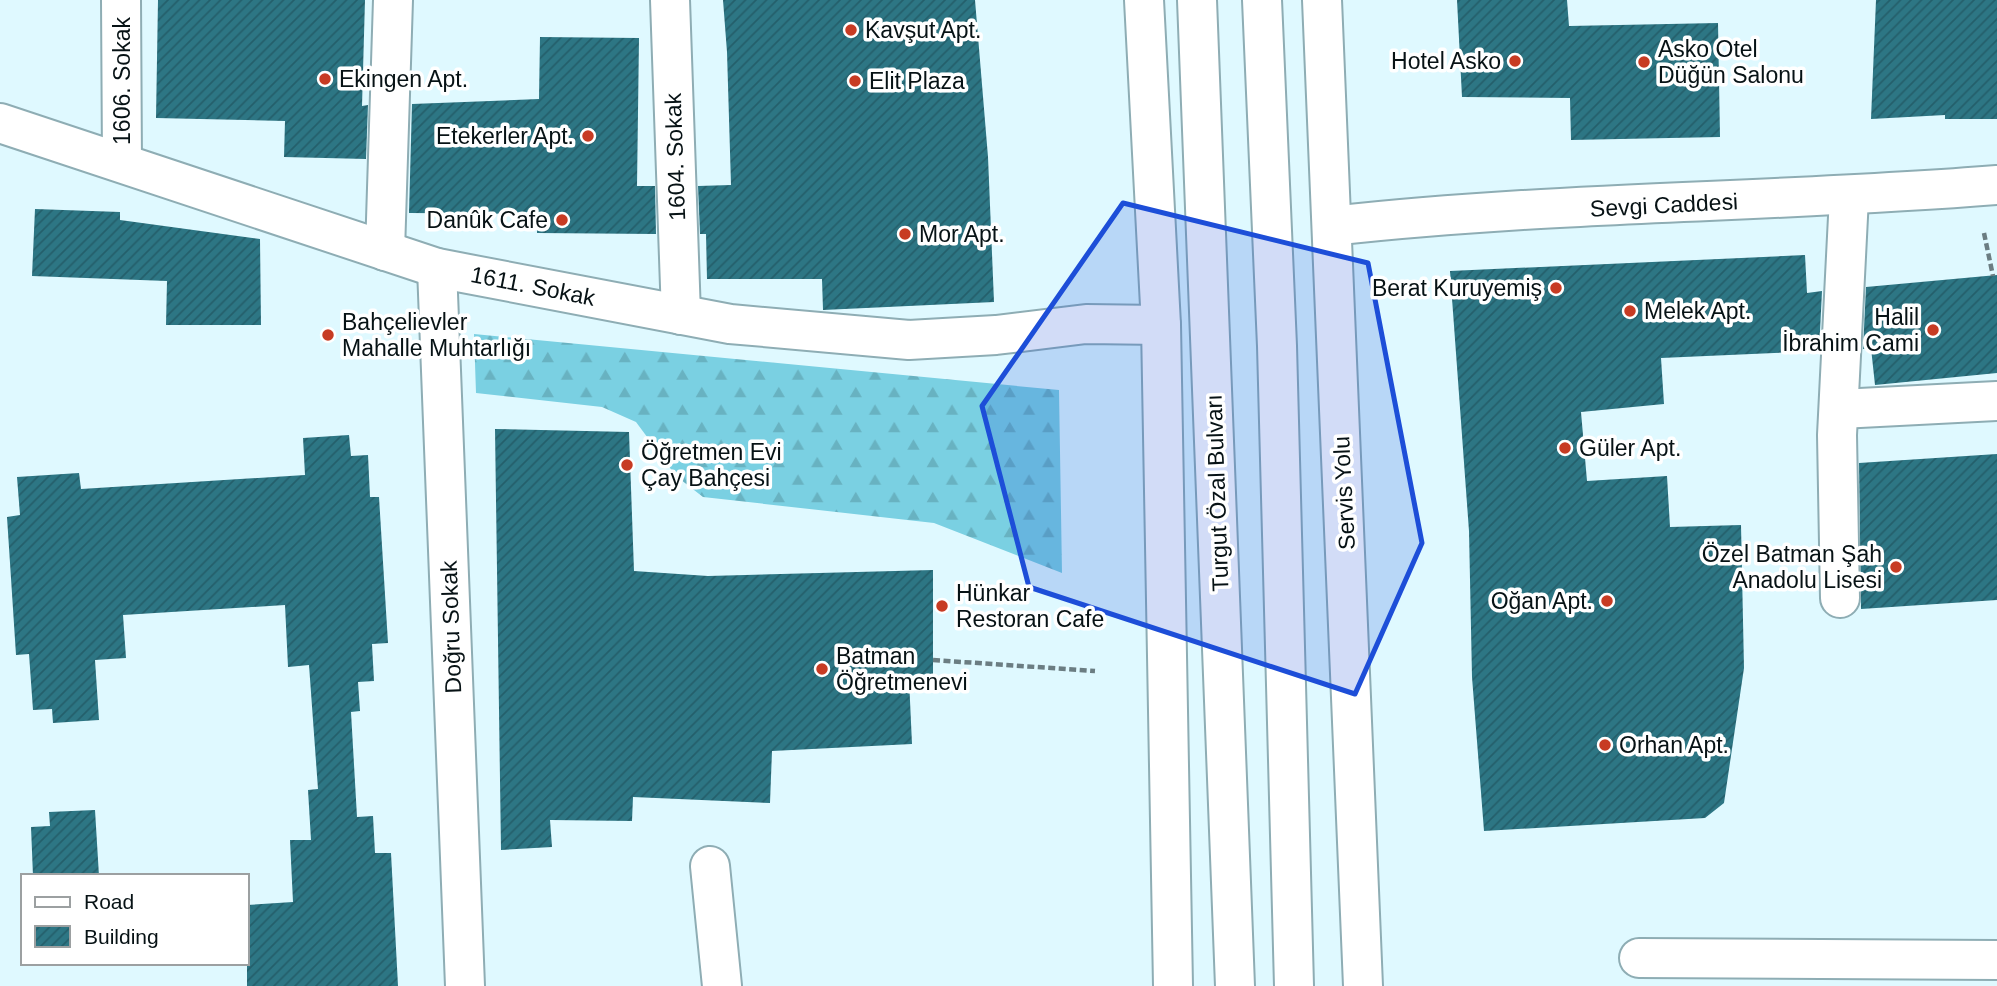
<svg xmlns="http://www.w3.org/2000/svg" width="1997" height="986" font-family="Arial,sans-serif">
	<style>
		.forest { fill: url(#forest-firs) }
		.building { fill: url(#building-hatch) }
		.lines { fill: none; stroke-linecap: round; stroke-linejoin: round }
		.minor-casing { stroke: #8eadb4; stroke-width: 42 }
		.major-casing { stroke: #8eadb4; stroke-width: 42 }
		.path { stroke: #6b7d82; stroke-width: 4.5; stroke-dasharray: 7 3.5; stroke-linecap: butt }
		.minor { stroke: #fff; stroke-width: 38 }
		.major { stroke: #fff; stroke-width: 38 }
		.marked { fill: #1d4ed8; fill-opacity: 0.2; stroke: #1d4ed8; stroke-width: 5; stroke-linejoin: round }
		.poi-dot { fill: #c73b23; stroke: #fff; stroke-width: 2.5 }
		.labels { text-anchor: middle; stroke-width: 7; stroke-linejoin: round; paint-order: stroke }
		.poi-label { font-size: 23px; fill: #071215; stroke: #fff; text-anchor: start }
		.street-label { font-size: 23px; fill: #071215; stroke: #fff }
	</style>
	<defs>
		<pattern id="forest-firs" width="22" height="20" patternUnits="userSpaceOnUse" patternTransform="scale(1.75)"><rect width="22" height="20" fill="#7ad0e2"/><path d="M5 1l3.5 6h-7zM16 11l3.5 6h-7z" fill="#68b2c1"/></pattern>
		<pattern id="building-hatch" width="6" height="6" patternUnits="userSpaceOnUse" patternTransform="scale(1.75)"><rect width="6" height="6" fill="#2d7684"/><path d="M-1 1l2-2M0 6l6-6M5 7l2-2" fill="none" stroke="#245f6b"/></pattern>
	</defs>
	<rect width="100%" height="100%" fill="#dff9ff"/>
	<path class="forest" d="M474 334 1059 390 1062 573 934 523 703 497 676 476 636 422 602 407 476 393Z"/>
	<g class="building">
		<path d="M158 0H365L362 106 368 105 366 159 284 157 285 121 156 118Z"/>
		<path d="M723 0H975L988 157 994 302 823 310 822 279H707L706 234H700L698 186 731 185 727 52Z"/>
		<path d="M1457 0H1567L1569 26 1718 23 1720 137 1571 140 1570 98 1462 97Z"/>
		<path d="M1876 0H1997V119H1945V115L1871 119Z"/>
		<path d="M540 37 639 38 637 186H655L656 234 537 233V214L409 213 412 104 539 99Z"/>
		<path d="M35 209 120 212V220L260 239 261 325H166L167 281 32 276Z"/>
		<path d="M1805 255 1807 293 1822 291 1819 351 1661 358 1664 404 1581 412 1587 481 1667 476 1670 527 1741 525 1744 668 1724 803 1705 818 1484 831 1472 677 1469 531 1450 271Z"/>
		<path d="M1997 275V373L1875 385 1871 348 1863 349 1866 287Z"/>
		<path d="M495 429 629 432 634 571 708 576 933 570V679H909L912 744 772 751 770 803 633 797 632 821 550 820 552 847 501 850Z"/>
		<path d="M349 435 351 456 368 455 370 497H379L388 643 372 644 374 681 358 682 360 711 351 712 357 817 373 816 375 853H391L398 986H247V905L293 902 290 840H311L308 790 318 789 309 665 288 667 285 605 123 615 126 658 95 660 99 720 53 723 52 709 33 710 29 654 16 655 7 517 20 515 17 477 79 473 81 489 305 475 303 438Z"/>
		<path d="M1997 454V600L1861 609 1859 463Z"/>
		<path d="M95 810 99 876H33L31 827 50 826 49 812Z"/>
	</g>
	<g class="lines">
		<defs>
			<g id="minor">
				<path d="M121 0 122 162"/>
				<path d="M670 0 681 315"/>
				<path d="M1144 0 1161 325 1173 986"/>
				<path d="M1322 0 1363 986"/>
				<path d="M0 123 437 268 730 324 909 340 996 335 1086 324 1161 325"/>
				<path d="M1332 226C1552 201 1776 203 1997 185"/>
				<path d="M385 251 393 0"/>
				<path d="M437 268 465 986"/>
				<path d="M1840 409 1997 401"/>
				<path d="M1840 598 1837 435 1849 197"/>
				<path d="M710 866 722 986"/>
				<path d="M1639 958 1997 960"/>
			</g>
			<g id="major">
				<path d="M1197 0 1235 986"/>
				<path d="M1262 0 1277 346 1294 986"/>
			</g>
		</defs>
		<use href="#minor" class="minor-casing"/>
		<use href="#major" class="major-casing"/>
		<g class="path">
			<path d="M1984 233 1993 276"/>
			<path d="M933 660 1095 671"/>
		</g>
		<use href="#minor" class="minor"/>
		<use href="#major" class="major"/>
	</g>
	<path class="marked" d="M1123 203 1368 263 1422 543 1355 694 1029 587 982 406Z"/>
	<g class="poi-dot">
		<circle cx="851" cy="30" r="7"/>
		<circle cx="1515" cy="61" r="7"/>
		<circle cx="1644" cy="62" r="7"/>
		<circle cx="325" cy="79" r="7"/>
		<circle cx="855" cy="81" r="7"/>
		<circle cx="588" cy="136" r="7"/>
		<circle cx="562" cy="220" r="7"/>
		<circle cx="905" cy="234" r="7"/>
		<circle cx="1556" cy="288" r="7"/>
		<circle cx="1630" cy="311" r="7"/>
		<circle cx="1933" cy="330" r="7"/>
		<circle cx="328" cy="335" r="7"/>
		<circle cx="1565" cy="448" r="7"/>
		<circle cx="627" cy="465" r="7"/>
		<circle cx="1896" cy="567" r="7"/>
		<circle cx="1607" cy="601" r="7"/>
		<circle cx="942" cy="606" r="7"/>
		<circle cx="822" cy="669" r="7"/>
		<circle cx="1605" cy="745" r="7"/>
	</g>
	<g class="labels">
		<g class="poi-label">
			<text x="865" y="38">Kavşut Apt.</text>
			<text x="1658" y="57">Asko Otel<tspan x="1658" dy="26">Düğün Salonu</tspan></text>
			<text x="1501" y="69" text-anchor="end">Hotel Asko</text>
			<text x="339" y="87">Ekingen Apt.</text>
			<text x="869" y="89">Elit Plaza</text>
			<text x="574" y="144" text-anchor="end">Etekerler Apt.</text>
			<text x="548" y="228" text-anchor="end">Danûk Cafe</text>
			<text x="919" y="242">Mor Apt.</text>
			<text x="1542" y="296" text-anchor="end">Berat Kuruyemiş</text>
			<text x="1644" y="319">Melek Apt.</text>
			<text x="1919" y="325" text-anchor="end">Halil<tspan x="1919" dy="26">İbrahim Cami</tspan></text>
			<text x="342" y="330">Bahçelievler<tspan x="342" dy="26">Mahalle Muhtarlığı</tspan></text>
			<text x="1579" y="456">Güler Apt.</text>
			<text x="641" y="460">Öğretmen Evi<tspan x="641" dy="26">Çay Bahçesi</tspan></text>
			<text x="1882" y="562" text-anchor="end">Özel Batman Şah<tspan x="1882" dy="26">Anadolu Lisesi</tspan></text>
			<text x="956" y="601">Hünkar<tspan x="956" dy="26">Restoran Cafe</tspan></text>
			<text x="1593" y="609" text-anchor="end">Oğan Apt.</text>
			<text x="836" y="664">Batman<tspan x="836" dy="26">Öğretmenevi</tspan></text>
			<text x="1619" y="753">Orhan Apt.</text>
		</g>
		<g class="street-label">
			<text transform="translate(122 81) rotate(-90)" y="8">1606. Sokak</text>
			<text transform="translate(675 157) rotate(-92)" y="8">1604. Sokak</text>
			<text transform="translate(1664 205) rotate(-3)" y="8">Sevgi Caddesi</text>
			<text transform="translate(533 286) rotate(11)" y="8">1611. Sokak</text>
			<text transform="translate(1217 493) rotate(-92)" y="8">Turgut Özal Bulvarı</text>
			<text transform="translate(1344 493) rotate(-93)" y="8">Servis Yolu</text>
			<text transform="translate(451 627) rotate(-92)" y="8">Doğru Sokak</text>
		</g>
	</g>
	<rect x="21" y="874" width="228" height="91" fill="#ffffff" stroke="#9ca0a1" stroke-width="2"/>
	<rect x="35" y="897" width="35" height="10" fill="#ffffff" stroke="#9ca0a1" stroke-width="2"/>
	<text x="84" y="909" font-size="21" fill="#071215">Road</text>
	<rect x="35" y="926" width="35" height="21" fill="url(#building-hatch)" stroke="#9ca0a1" stroke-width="2"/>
	<text x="84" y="944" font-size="21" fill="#071215">Building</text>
</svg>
